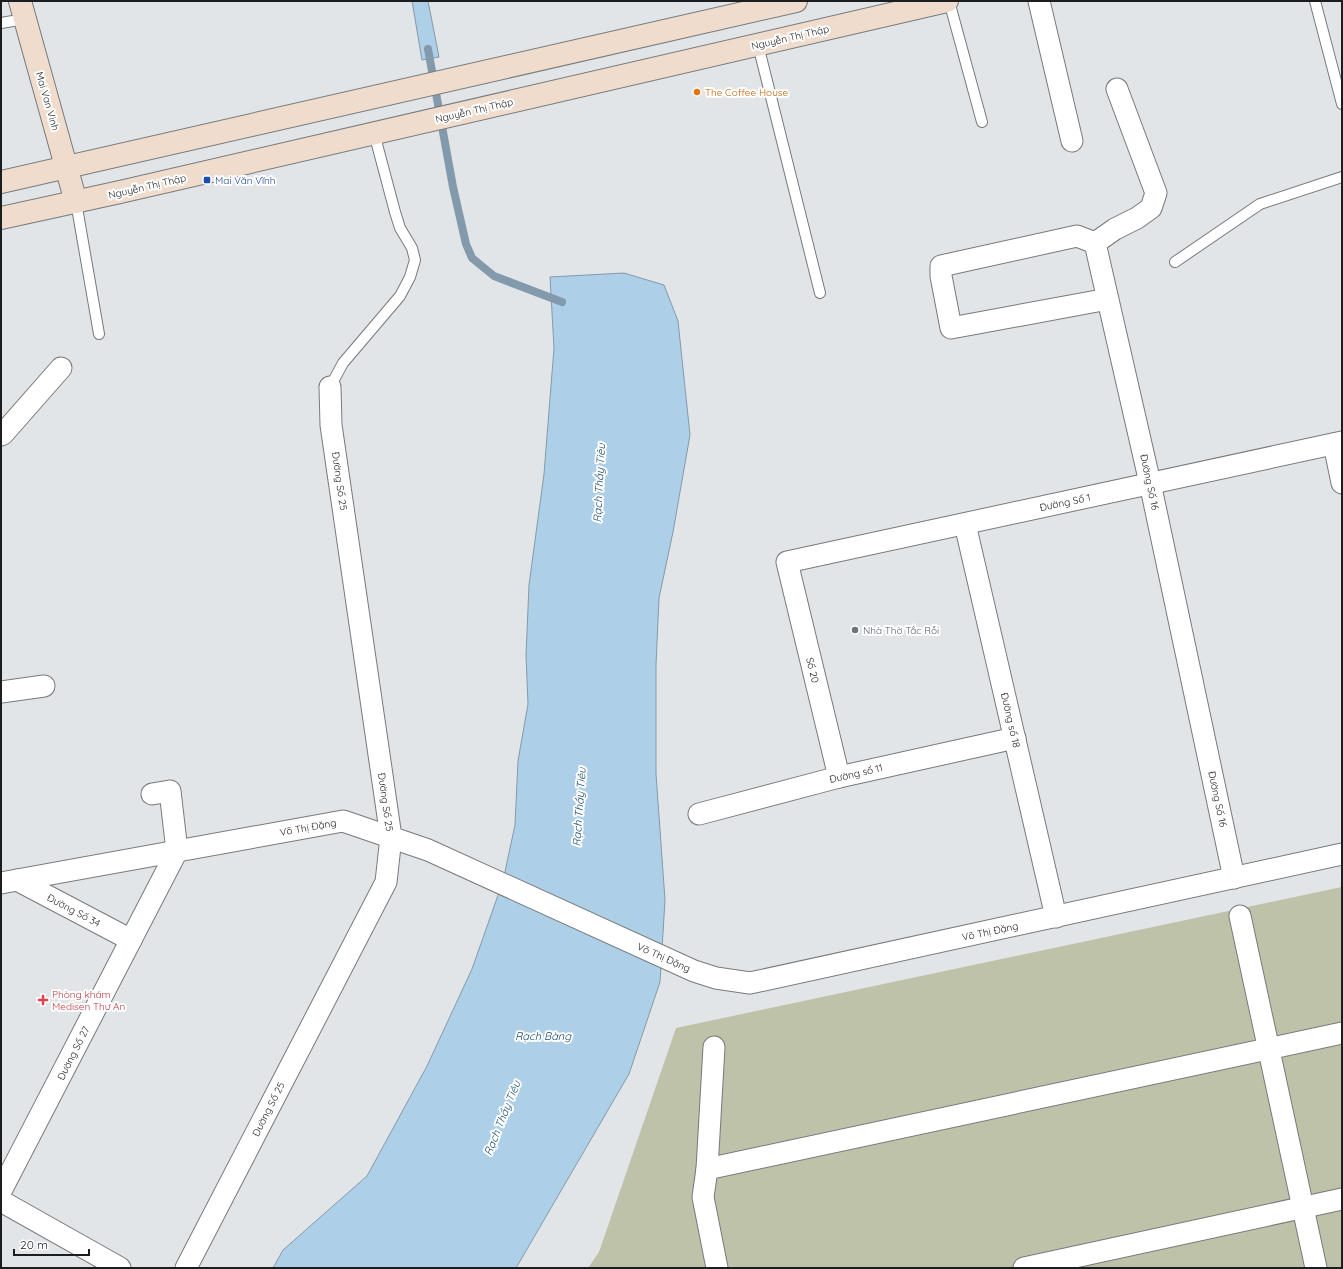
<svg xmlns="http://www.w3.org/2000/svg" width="1343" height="1269" font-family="Quicksand,sans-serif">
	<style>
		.green { fill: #bec2a9 }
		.water { fill: #aecfe8; stroke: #829aab }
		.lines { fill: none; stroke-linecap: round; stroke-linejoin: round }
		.stream { stroke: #829aab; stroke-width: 8 }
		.lane-casing { stroke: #777a7c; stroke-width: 12 }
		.street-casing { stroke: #777a7c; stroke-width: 23 }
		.secondary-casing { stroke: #777a7c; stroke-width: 24 }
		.lane { stroke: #fff; stroke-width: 10 }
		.street { stroke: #fff; stroke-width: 21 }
		.secondary { stroke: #efdccc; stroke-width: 22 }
		.food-dot { fill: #e8710a; stroke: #fff; stroke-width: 1.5 }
		.transit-dot { fill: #1a4fb4; stroke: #fff; stroke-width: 1.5 }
		.worship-dot { fill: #6b7280; stroke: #fff; stroke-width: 1.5 }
		.health-dot { fill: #e0444e; stroke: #fff; stroke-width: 1.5 }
		.labels { text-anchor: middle; stroke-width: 4; stroke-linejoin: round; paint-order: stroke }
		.street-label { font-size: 10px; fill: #1c1d1e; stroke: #fff }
		.food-label { font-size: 10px; fill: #c56008; stroke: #fff; text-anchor: start }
		.transit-label { font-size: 10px; fill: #164399; stroke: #fff; text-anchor: start }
		.worship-label { font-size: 10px; fill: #5b616d; stroke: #fff; text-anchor: start }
		.health-label { font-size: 10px; fill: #be3a42; stroke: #fff; text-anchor: start }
		.water-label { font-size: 11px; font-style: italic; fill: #144b6d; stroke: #fff }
	</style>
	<rect width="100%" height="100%" fill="#e2e5e8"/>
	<path class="green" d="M1342 887V1268H588L599 1252 676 1028Z"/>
	<g class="water">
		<path d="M412 1H428L439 57 422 60Z"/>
		<path d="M624 273 664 285 678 321 690 435 673 532 659 598 656 665V774L665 900 660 982 629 1074 516 1268H273L283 1250 367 1176 427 1066 472 969 503 881 515 825 518 761 528 704 526 655 529 585 544 474 554 348 550 277Z"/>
	</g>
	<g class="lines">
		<path class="stream" d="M428 49 453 187 466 244 472 258 494 276 562 302"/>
		<defs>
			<g id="lane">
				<path d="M949 1 982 122"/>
				<path d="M1315 1 1342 104"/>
				<path d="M1 23 25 19"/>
				<path d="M758 45 820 293"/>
				<path d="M76 202 99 334"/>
				<path d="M1175 262 1260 204 1342 177"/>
				<path d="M330 387 343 363 400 296 410 277 415 260 412 248 400 228 395 212 374 133"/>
			</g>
			<g id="street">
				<path d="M1039 1 1072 141"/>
				<path d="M1095 243 1115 229 1137 218 1151 208 1156 193 1117 89"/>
				<path d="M1108 299 951 328 941 276V266L1077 236 1095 243 1150 483 1234 878"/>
				<path d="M1 435 3 434 61 368"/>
				<path d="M1334 444 1342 483"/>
				<path d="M965 524 1056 917"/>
				<path d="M1 692 44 686"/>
				<path d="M839 777 787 562 1342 442"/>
				<path d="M699 814 839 777 1015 738"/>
				<path d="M17 880 131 940"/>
				<path d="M1 883 343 821 428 850 694 971 716 978 750 983 1342 854"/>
				<path d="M1240 916 1316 1268"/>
				<path d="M714 1047 707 1169 703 1197 717 1268"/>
				<path d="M707 1169 1342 1033"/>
				<path d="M1 1191 177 851 170 791 152 794"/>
				<path d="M1 1201 120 1268"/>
				<path d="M186 1268 386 882 391 837 331 425 330 387"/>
				<path d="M1024 1268 1342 1199"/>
			</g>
			<g id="secondary">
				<path d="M20 1 76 202"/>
				<path d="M1 182 796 1"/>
				<path d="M1 218 120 192 947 1"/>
			</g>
		</defs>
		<use href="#lane" class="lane-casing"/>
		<use href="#street" class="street-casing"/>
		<use href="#secondary" class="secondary-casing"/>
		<use href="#lane" class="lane"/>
		<use href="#street" class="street"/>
		<use href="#secondary" class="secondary"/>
	</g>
	<circle class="food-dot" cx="697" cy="92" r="4"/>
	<rect class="transit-dot" x="203" y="176" width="8" height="8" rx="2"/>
	<circle class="worship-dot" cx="855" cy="630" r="4"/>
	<path class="health-dot" d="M41 994h4v4h4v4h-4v4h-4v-4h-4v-4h4z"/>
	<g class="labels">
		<g class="street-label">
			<text transform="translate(790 37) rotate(-13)" y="4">Nguyễn Thị Thập</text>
			<text transform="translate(48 101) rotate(74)" y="4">Mai Van Vinh</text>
			<text transform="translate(474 110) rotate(-13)" y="4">Nguyễn Thị Thập</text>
			<text transform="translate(147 186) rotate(-13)" y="4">Nguyễn Thị Thập</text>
			<text transform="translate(340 481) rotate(82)" y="4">Đường Số 25</text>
			<text transform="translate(1150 482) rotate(78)" y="4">Đường Số 16</text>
			<text transform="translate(1065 502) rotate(-12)" y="4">Đường Số 1</text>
			<text transform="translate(813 670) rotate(76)" y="4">Số 20</text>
			<text transform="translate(1011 720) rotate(77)" y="4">Đường số 18</text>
			<text transform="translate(856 773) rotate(-13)" y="4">Đường số 11</text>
			<text transform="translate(1218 799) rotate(78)" y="4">Đường Số 16</text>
			<text transform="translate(386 802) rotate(82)" y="4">Đường Số 25</text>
			<text transform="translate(308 827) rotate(-10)" y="4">Võ Thị Đặng</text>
			<text transform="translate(74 910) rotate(28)" y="4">Đường Số 34</text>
			<text transform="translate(990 931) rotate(-12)" y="4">Võ Thị Đặng</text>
			<text transform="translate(664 957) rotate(24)" y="4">Võ Thị Đặng</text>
			<text transform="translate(73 1053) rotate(-63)" y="4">Đường Số 27</text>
			<text transform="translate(268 1109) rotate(-63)" y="4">Đường Số 25</text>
		</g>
		<g class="food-label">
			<text x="705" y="96">The Coffee House</text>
		</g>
		<g class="transit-label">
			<text x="215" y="184">Mai Văn Vĩnh</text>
		</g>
		<g class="worship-label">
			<text x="863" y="634">Nhà Thờ Tắc Rỗi</text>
		</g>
		<g class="health-label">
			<text x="52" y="998">Phòng khám<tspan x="52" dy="12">Medisen Thư An</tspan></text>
		</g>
		<g class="water-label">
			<text transform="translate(599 483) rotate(-87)" y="4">Rạch Thầy Tiêu</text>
			<text transform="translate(579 807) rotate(-86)" y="4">Rạch Thầy Tiêu</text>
			<text x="543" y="1040">Rạch Bàng</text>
			<text transform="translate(502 1118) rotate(-68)" y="4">Rạch Thầy Tiêu</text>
		</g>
	</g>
	<rect width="1343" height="1269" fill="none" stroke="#1c1d1e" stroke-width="4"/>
	<path d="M14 1249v6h75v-6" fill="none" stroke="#1c1d1e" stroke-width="2"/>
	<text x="20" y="1249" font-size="12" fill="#1c1d1e" stroke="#ffffff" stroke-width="3" paint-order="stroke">20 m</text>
</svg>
